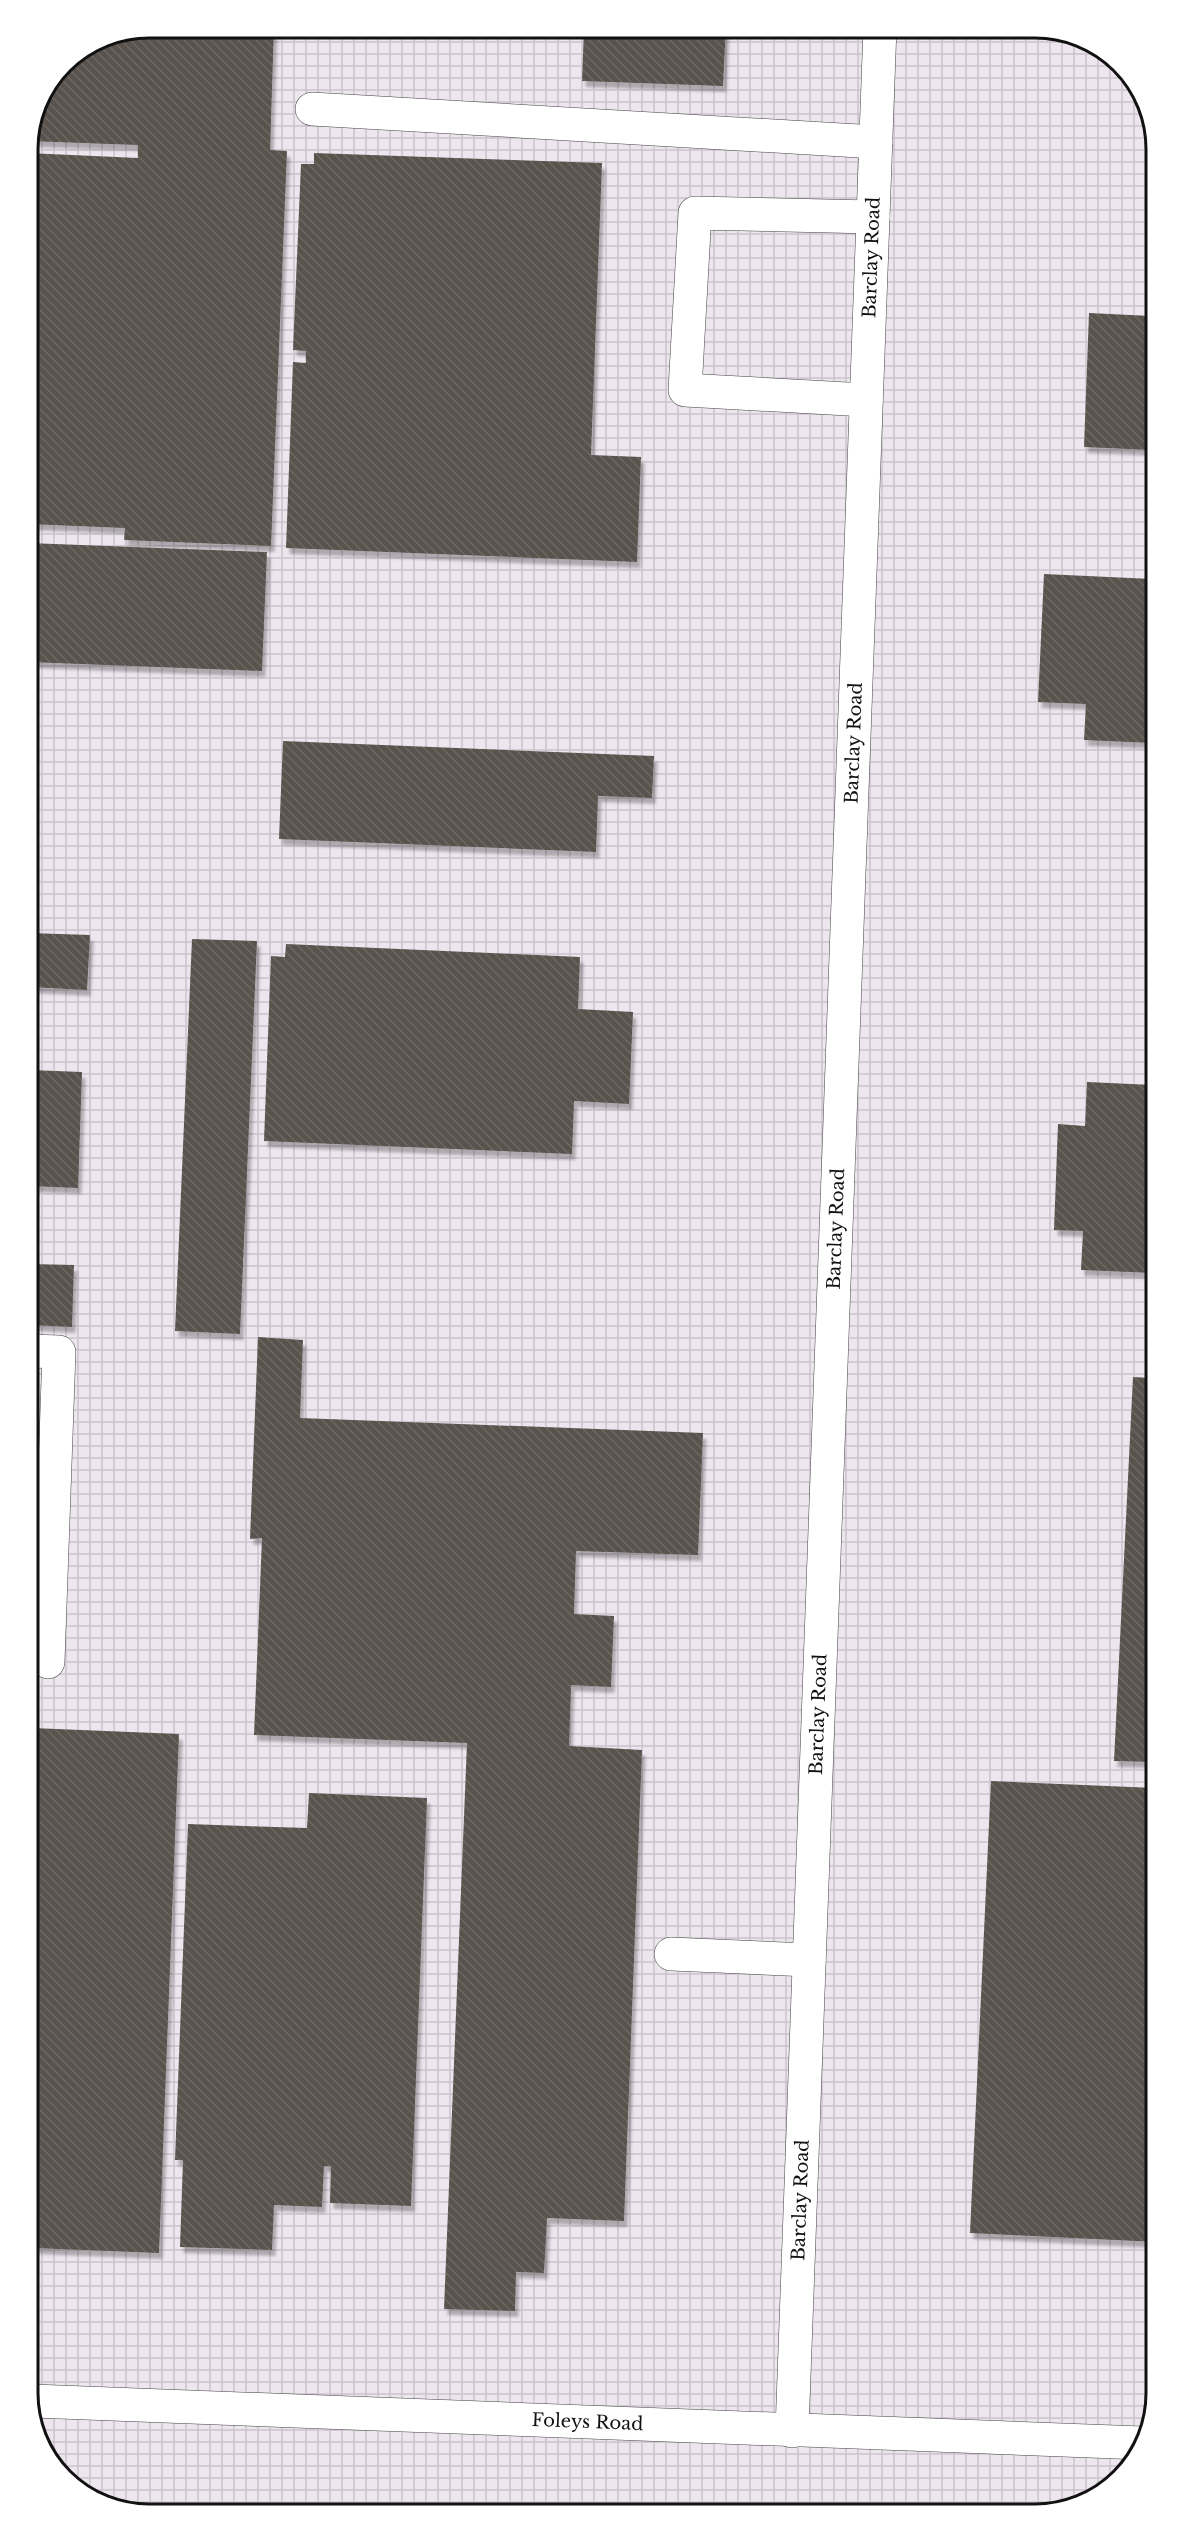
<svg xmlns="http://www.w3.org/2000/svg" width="1184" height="2541" font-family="'Libre Baskerville',serif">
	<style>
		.industrial { fill: url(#industrial-grid) }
		.building { fill: url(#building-back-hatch); filter: url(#shadow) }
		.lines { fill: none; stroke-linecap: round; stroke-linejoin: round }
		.minor-casing { stroke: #444; stroke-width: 34 }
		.minor { stroke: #fff; stroke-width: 33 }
		.labels { text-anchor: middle; stroke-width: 6; stroke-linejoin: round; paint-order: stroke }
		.street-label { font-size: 18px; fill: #111; stroke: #fff }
		.rim { fill: none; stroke: #111; stroke-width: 3 }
	</style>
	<defs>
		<pattern id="industrial-grid" width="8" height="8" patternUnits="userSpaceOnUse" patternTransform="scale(1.5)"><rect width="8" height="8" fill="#eee6ef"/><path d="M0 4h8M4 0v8" fill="none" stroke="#cbc4cc"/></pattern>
		<pattern id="building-back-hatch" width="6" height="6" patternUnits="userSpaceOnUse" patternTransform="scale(1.5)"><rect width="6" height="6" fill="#5a524d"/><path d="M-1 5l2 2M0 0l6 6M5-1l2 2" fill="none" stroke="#6d6662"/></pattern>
		<filter id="shadow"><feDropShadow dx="3.5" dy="6" stdDeviation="1.5" flood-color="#0004"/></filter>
	</defs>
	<rect width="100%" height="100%" fill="#fffdf5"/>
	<path class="industrial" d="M148 27H1044L1110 52 1150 109 1157 2393 1136 2460 1075 2507 140 2514 74 2489 34 2432 27 141Z"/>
	<g class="building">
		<path d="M148 27H274L270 150 287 151 271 546 124 540 125 528 28 524 27 153 138 158V145L27 141 39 95 63 62 102 36Z"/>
		<path d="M584 27H726L723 86 582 81Z"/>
		<path d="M1129 79 1136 89H1129Z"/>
		<path d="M314 153 602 163 591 455 641 457 637 562 286 548 293 362 306 363V351L293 350 301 164H314Z"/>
		<path d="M1089 313 1151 316V450L1084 447Z"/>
		<path d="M28 543 267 552 262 671 29 662Z"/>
		<path d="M1044 574 1152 579V743L1084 740 1086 704 1038 702Z"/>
		<path d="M283 741 654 756 652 798 598 796 596 852 279 839Z"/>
		<path d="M29 933 90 935 87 990 30 987Z"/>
		<path d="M192 939 257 941 240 1334 175 1331Z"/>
		<path d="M286 944 580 957 578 1009 633 1012 629 1104 574 1101 572 1154 264 1141 271 956 285 957Z"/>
		<path d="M30 1070 82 1072 78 1188 30 1186Z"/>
		<path d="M1087 1082 1153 1085 1154 1273 1081 1270 1083 1231 1054 1230 1058 1124 1085 1126Z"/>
		<path d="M30 1264 74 1265 72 1327 31 1325Z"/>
		<path d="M258 1337 303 1340 300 1418 703 1433 698 1555 576 1551 574 1614 614 1616 611 1687 571 1685 569 1746 642 1750 624 2221 547 2218 544 2273 516 2272 515 2311 444 2309 467 1743 254 1735 262 1538 250 1539Z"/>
		<path d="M1152 1345H1154L1155 1762 1114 1761 1133 1377 1151 1378Z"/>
		<path d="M32 1728 179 1734 159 2253 33 2248Z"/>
		<path d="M991 1781 1155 1788 1157 2242 970 2233Z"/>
		<path d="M309 1793 427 1798 411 2206 330 2203 331 2166H324L322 2207 274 2205 272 2250 180 2247 183 2160H175L188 1824 307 1828Z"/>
	</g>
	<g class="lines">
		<defs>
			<g id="minor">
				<path d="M312 109 876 142"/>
				<path d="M866 400 685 390 695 213 873 217"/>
				<path d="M31 1351 59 1352 48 1662"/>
				<path d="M671 1954 809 1960"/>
				<path id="s1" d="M33 2401 1142 2443"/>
				<path id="s2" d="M792 2431 880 27"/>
			</g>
		</defs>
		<use href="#minor" class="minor-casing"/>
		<use href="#minor" class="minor"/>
	</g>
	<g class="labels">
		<g class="street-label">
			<text dy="6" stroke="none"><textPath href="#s2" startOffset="2175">Barclay Road</textPath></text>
			<text dy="6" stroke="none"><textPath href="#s2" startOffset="1689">Barclay Road</textPath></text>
			<text dy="6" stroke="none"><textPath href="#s2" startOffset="1203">Barclay Road</textPath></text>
			<text dy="6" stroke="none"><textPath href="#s2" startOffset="717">Barclay Road</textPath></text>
			<text dy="6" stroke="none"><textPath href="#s2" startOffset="231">Barclay Road</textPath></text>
			<text dy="6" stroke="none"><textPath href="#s1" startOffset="555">Foleys Road</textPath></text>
		</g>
	</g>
	<path d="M0 0H1184V2541H0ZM149 38H1035A111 111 0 0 1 1146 149V2393A111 111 0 0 1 1035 2504H149A111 111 0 0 1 38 2393V149A111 111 0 0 1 149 38Z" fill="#fff" fill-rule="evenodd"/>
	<path class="rim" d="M149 38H1035A111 111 0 0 1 1146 149V2393A111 111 0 0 1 1035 2504H149A111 111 0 0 1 38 2393V149A111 111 0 0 1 149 38Z"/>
</svg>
